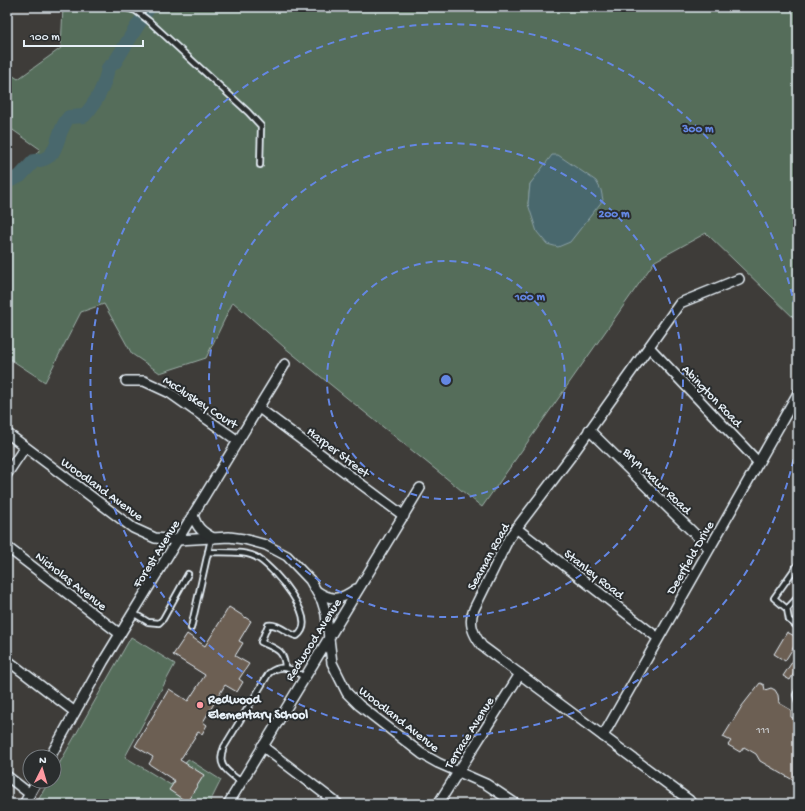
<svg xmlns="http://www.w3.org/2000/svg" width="805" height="811" font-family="'Gochi Hand',sans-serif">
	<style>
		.green { fill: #546d5a; stroke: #9eafa9; fill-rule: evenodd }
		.water { fill: #4a686d; stroke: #899fa5 }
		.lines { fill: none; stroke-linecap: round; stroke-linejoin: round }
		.river { stroke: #4a686d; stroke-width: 14 }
		.building { fill: #6c5e53; stroke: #e8f1f8 }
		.lane-casing { stroke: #e8f1f8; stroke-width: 8 }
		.street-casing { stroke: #e8f1f8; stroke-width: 12 }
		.lane { stroke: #2a2d2e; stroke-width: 4.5 }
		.street { stroke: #2a2d2e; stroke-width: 9 }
		.ring { fill: none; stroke: #6487e3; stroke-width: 2; stroke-dasharray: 7 5 }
		.poi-dot { fill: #ff9aa2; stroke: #2a2d2e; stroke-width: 1.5 }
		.labels { text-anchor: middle; stroke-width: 4; stroke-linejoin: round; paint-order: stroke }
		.number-label { font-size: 11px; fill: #c9cccf }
		.street-label { font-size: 13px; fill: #e8f1f8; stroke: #2a2d2e }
		.poi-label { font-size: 13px; font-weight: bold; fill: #e8f1f8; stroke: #2a2d2e; text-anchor: start }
		.centre { fill: #6487e3; stroke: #2a2d2e; stroke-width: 2 }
		.ring-label { font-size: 12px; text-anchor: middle; font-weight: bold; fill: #6487e3; stroke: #2a2d2e; stroke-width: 4; stroke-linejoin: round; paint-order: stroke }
	</style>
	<rect width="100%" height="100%" fill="#3e3c39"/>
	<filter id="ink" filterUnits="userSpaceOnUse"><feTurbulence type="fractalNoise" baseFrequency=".025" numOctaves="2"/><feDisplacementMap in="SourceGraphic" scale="8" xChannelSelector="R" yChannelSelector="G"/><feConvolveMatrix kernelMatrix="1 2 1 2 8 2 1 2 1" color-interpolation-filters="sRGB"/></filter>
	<g filter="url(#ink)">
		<g class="green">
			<path d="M63 7H798V322L706 233 655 261 482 507 284 347 233 302 206 358 160 373 132 354 104 304 81 312 45 382 7 357V179H16L40 149 7 126V72L18 79 61 48ZM543 168 528 204 530 184Z"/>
			<path d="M131 637 175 664 125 757 171 785 188 759 221 780 209 804H36L49 781H54V773Z"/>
		</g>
		<g class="water">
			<path d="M142 7H151L138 27 132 23Z"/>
			<path d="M552 155H558L596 181 601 190 603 200 570 242 558 247 547 244 537 232 528 204 530 184Z"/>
		</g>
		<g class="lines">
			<path class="river" d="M7 182 20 176 34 161C62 160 53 135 69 117L84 116C96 103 105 85 108 68L115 62 149 7"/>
		</g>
		<g class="building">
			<path d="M229 607 251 621 239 641 243 643 235 656 249 664 239 679 243 682 237 692 225 685 203 722 207 725 202 734 198 732 180 760 204 775 187 802 169 790 175 781 149 764 153 757 135 746 169 689 188 701 205 675 173 655 187 634 205 646Z"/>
			<path d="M787 632 798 638V640L785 661 774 654Z"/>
			<path d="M794 659 798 662V666L790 680 783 676Z"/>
			<path d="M760 683 764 685 765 690 771 688 775 690 778 695 779 703 791 710V717L798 721V768L794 774 798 777V783L760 761 756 754 744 747 740 752 728 745 731 741 723 737 742 706Z"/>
		</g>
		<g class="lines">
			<defs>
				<g id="lane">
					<path d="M123 7 136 11 149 21 248 112 261 126 260 165"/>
					<path d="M208 552C223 553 247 550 259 559 274 569 320 619 297 636 287 634 278 623 268 625L261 642C275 649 284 649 285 667"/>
					<path d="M798 564 774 598 787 609 789 620 798 627"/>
					<path d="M787 609 798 597"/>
					<path d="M133 613 148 622 159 623 163 619 188 574"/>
					<path d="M191 628 211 539"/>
					<path d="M798 691 796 695 798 702"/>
					<path d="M241 782C227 771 216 766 224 747L269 673C282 663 292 669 304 677"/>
				</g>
				<g id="street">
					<path d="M649 347 758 462"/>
					<path d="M126 381H144L170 393 238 441"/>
					<path d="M259 408 404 516"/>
					<path d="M589 430 709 548"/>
					<path d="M7 433 133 528 155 538 178 540 229 537 244 539 266 545 287 556 310 580 322 601 326 614 332 663 347 693 359 705 422 754 438 763 486 784 516 804"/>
					<path d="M7 474 25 447"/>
					<path d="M193 515C197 528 202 532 213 538"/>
					<path d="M516 528 658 638"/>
					<path d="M7 547 120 634"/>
					<path d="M318 592C333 602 342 599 356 589"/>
					<path d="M7 660 75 712"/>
					<path d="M603 736 798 393"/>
					<path d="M262 746 338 804"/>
					<path d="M50 757 103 662 285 364"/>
					<path d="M7 776 30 794"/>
					<path d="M24 804 37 781"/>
					<path d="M228 804 420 488"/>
					<path d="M438 804 520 674"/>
					<path d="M692 804 689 800 482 646C473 634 468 623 474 609L509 538 572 455 680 303 739 279"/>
				</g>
			</defs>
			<use href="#lane" class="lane-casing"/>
			<use href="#street" class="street-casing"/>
			<use href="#lane" class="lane"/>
			<use href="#street" class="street"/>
		</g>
	</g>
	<g class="ring">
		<circle cx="446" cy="380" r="119"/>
		<circle cx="446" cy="380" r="237"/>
		<path d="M798 436A356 356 0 1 1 798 324"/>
	</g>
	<circle class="poi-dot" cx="200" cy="705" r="4"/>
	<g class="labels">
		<g class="number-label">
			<text x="763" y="733">111</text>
		</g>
		<g class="street-label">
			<text transform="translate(713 395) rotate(46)" y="5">Abington Road</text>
			<text transform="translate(201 401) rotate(33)" y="5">McCluskey Court</text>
			<text transform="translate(339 451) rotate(37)" y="5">Harper Street</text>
			<text transform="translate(658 480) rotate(44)" y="5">Bryn Mawr Road</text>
			<text transform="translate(103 488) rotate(36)" y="5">Woodland Avenue</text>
			<text transform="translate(155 553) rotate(-58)" y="5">Forest Avenue</text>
			<text transform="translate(487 556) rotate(-61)" y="5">Seaman Road</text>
			<text transform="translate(689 557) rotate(-60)" y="5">Deerfield Drive</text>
			<text transform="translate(595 573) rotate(38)" y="5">Stanley Road</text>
			<text transform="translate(72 580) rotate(38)" y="5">Nicholas Avenue</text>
			<text transform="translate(312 639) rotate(-58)" y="5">Redwood Avenue</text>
			<text transform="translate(400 718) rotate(38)" y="5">Woodland Avenue</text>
			<text transform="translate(468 732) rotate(-58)" y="5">Terrace Avenue</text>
		</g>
		<g class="poi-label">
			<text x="208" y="703">Redwood<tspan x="208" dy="15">Elementary School</tspan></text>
		</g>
	</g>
	<circle cx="446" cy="380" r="6" class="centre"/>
	<g class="ring-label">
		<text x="698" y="132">300 m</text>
		<text x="614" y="217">200 m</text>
		<text x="530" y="300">100 m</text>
	</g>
	<rect width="805" height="811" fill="none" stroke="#2a2d2e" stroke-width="24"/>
	<rect x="12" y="12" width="781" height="787" fill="none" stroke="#e8f1f8" stroke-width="1.5" filter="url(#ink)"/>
	<g transform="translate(42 769) rotate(5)"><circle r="19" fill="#2a2d2e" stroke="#767b7f"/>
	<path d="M0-3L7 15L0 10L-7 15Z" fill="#ff9aa2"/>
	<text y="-6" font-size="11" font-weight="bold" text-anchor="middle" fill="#e8f1f8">N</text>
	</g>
	<path d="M24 40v6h119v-6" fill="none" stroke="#e8f1f8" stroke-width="2"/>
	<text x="30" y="40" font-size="12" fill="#e8f1f8" stroke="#2a2d2e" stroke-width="3" paint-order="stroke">100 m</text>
</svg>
